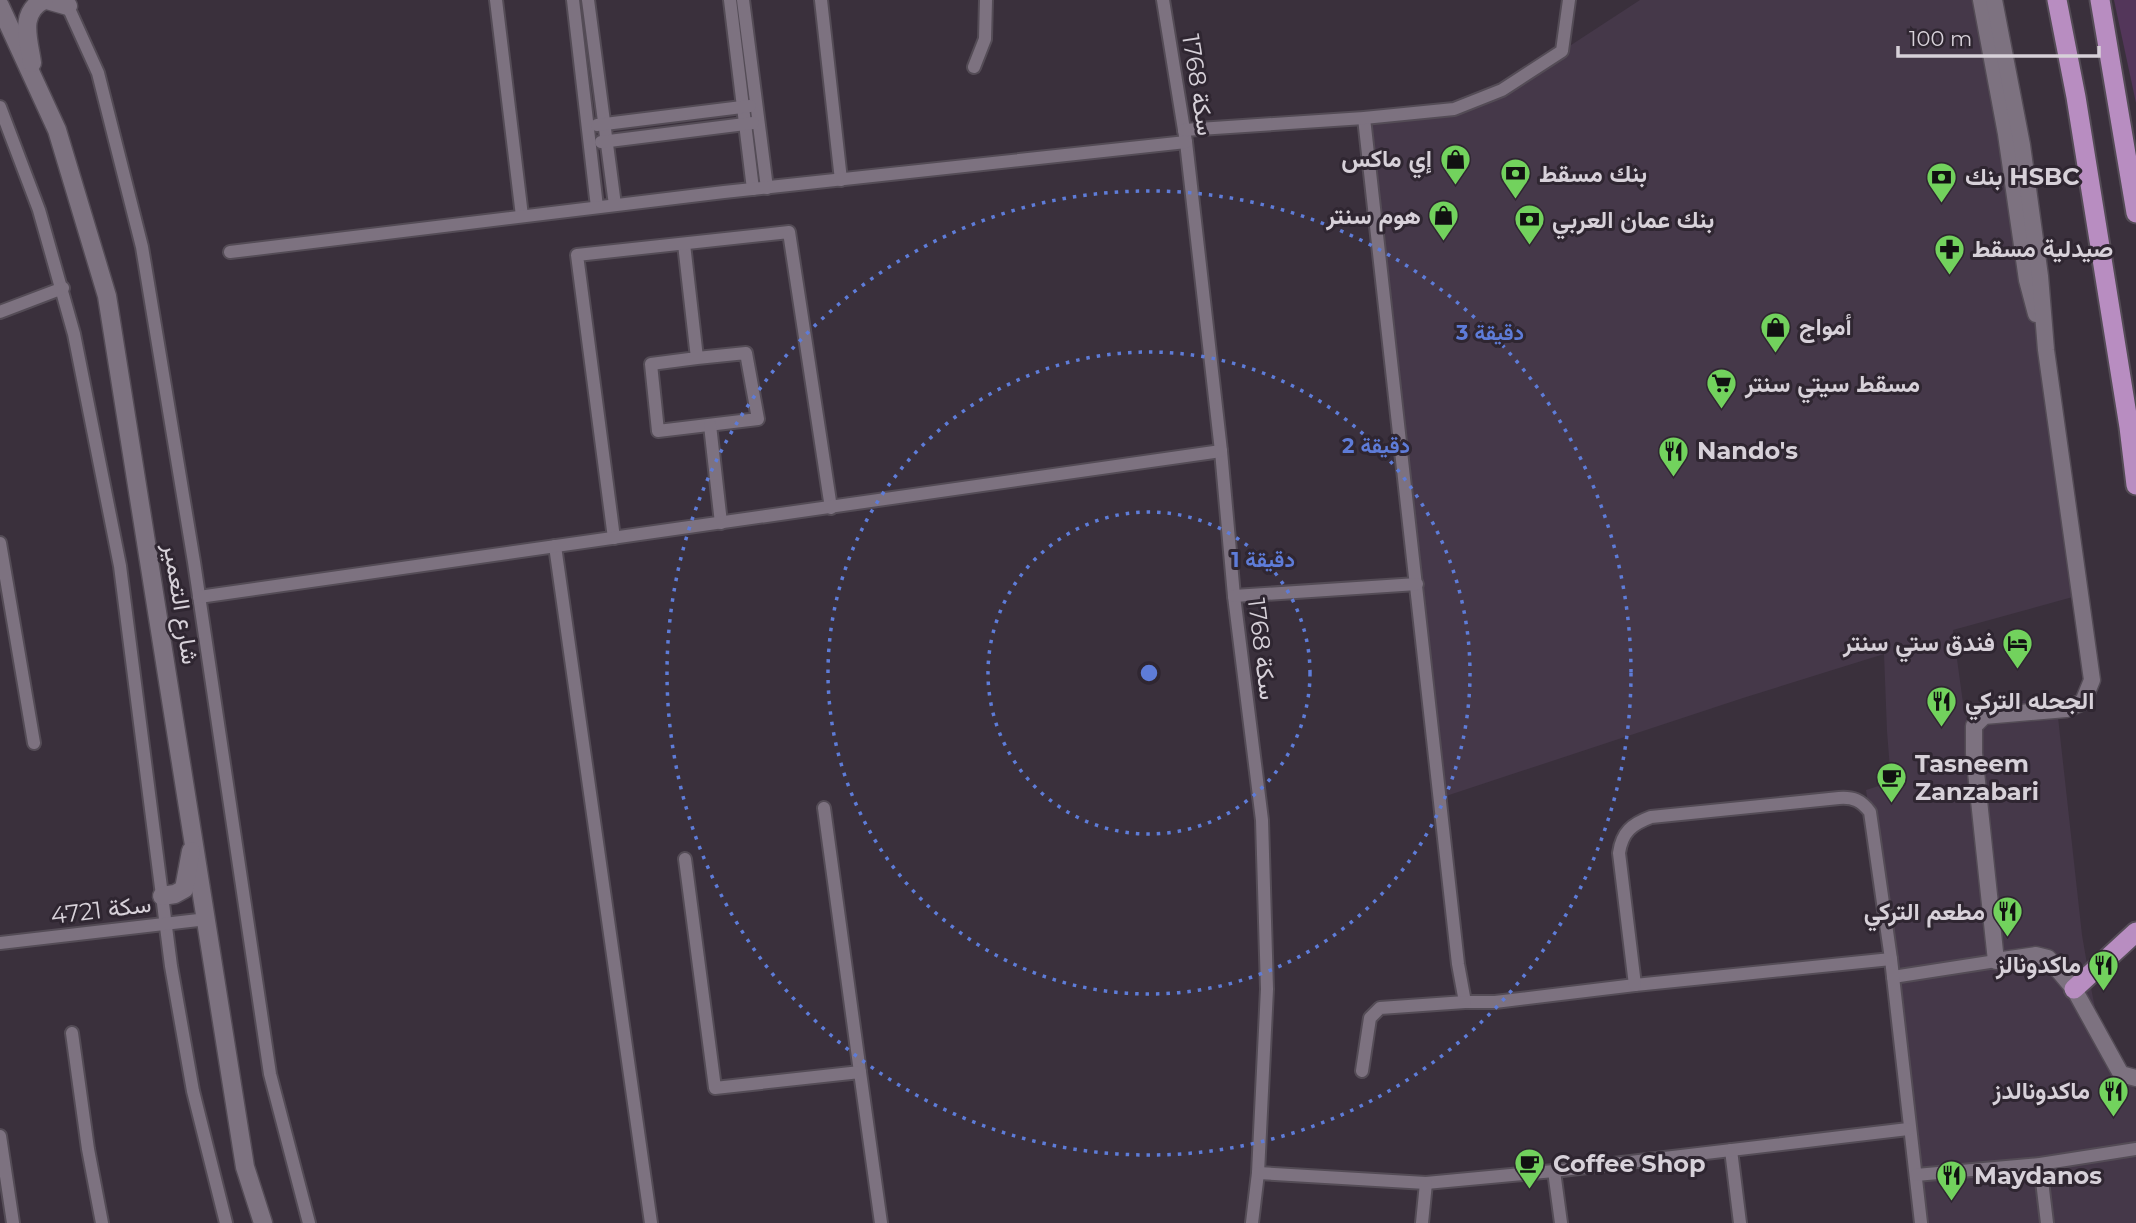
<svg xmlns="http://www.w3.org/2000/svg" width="2136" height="1223" font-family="Montserrat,Vazirmatn,sans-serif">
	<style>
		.built { fill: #453849 }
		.green { fill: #53365a }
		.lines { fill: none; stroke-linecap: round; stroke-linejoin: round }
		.minor-casing { stroke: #544c56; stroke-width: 16 }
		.tertiary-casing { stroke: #544c56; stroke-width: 19 }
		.secondary-casing { stroke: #544c56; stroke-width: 21 }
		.trunk-casing { stroke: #544c56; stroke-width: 23 }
		.minor { stroke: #7d7280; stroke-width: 12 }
		.tertiary { stroke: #7d7280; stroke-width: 16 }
		.secondary { stroke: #7d7280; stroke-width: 18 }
		.trunk { stroke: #b88dc1; stroke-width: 19 }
		.ring { fill: none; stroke: #5e7cd8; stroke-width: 3.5; stroke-dasharray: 3.5 7 }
		.labels { text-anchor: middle; stroke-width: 6; stroke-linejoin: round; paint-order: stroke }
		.street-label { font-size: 24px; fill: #d7d1d9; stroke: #2f2631 }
		.poi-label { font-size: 24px; font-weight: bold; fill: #d7d1d9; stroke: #2f2631; text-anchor: start }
		.centre { fill: #5e7cd8; stroke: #2f2631; stroke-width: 3.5 }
		.ring-label { font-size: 21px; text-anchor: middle; font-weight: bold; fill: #5e7cd8; stroke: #2f2631; stroke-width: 6; stroke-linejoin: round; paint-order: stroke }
	</style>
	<rect width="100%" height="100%" fill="#3a303c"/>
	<path class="built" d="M1640 0H1994L2080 595 1953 630 1963 703 2056 699 2082 935 2092 993 2105 1056 2136 1090V1223H1921L1891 959 1866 790 1891 782 1887 731 1884 654 1743 698 1440 798 1364 118 1454 109 1502 90Z"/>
	<path class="green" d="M2114 0H2136V103Z"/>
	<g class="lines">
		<defs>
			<g id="minor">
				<path d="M65 0 98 73 142 247 194 562 270 1074 309 1223"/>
				<path d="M496 0 522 216"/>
				<path d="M573 0 597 207"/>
				<path d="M588 0 615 205"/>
				<path d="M730 0 753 189"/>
				<path d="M743 0 767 188"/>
				<path d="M821 0 841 180"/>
				<path d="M1163 0 1186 142 1221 451 1234 596 1262 820 1267 989 1258 1173 1252 1223"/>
				<path d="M974 67 985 39 986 0"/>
				<path d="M0 107 39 210 74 334 120 566 171 966 193 1091 226 1223"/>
				<path d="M1364 118 1458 964 1465 1002H1495L1635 985 1891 959"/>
				<path d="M597 125 750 106"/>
				<path d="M1184 130 1364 118 1454 109 1502 90 1562 51 1569 0"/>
				<path d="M601 142 753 123"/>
				<path d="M684 244 697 358 746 353 758 419 658 431 651 364 697 358"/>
				<path d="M230 252 724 192 1186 142"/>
				<path d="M0 312 63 288"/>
				<path d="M710 425 721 523"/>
				<path d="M614 538 577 255 789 232 831 508"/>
				<path d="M0 543 34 743"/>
				<path d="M555 546 651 1223"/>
				<path d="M1234 596 1417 584"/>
				<path d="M199 597 1221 451"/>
				<path d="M824 808 860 1072"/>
				<path d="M685 859 715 1088 860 1072 881 1223"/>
				<path d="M0 943 207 919"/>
				<path d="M1893 977 1996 961"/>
				<path d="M1635 985 1619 853C1622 832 1632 824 1651 817L1839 798C1853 797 1861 800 1870 812L1891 959 1921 1223"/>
				<path d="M72 1033 88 1149 102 1223"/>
				<path d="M1362 1071 1370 1018 1380 1008 1465 1002"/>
				<path d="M0 1136 13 1223"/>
				<path d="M1731 1150 1740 1223"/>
				<path d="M2040 1164 2047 1223"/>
				<path d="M1554 1171 1561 1223"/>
				<path d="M1258 1173 1426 1183 1554 1171 1908 1129"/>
				<path d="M1916 1175 2040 1164 2136 1149"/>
				<path d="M1422 1223 1426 1183"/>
			</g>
			<g id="tertiary">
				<path d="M1981 0 2006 134 2027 280 2036 314"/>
				<path d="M1994 0 2022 145 2040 276 2046 350 2092 680 2083 702 2066 709 1984 716 1974 726V753L1996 961 2036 955 2048 958 2074 989 2121 1074 2136 1078"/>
			</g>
			<g id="secondary">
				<path d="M47 0 68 6"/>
				<path d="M0 6 57 130 107 296 245 1167 263 1223"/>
				<path d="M32 63C29 40 18 13 44 0"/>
				<path d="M162 896 175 894 184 889 191 851"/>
			</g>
			<g id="trunk">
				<path d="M2057 0 2076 97 2129 427 2136 485"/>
				<path d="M2100 0 2136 213"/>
				<path d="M2074 989 2136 932"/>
			</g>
		</defs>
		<use href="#minor" class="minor-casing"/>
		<use href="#tertiary" class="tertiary-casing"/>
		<use href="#secondary" class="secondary-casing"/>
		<use href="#trunk" class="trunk-casing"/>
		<use href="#minor" class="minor"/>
		<use href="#tertiary" class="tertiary"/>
		<use href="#secondary" class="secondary"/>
		<use href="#trunk" class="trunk"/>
	</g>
	<g class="ring">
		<circle cx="1149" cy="673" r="161"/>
		<circle cx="1149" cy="673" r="321"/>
		<circle cx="1149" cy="673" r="482"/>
	</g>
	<defs>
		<symbol id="shop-pin" viewBox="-11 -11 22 30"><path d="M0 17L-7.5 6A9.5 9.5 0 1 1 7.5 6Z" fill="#72d25d" stroke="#2f2631"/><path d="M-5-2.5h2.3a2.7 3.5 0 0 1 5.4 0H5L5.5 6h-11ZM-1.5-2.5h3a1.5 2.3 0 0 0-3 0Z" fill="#111"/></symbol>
		<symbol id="bank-pin" viewBox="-11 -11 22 30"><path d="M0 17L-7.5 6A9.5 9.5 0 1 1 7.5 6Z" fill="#72d25d" stroke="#2f2631"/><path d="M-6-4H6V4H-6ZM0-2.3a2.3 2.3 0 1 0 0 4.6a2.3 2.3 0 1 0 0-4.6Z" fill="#111"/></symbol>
		<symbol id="pharmacy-pin" viewBox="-11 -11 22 30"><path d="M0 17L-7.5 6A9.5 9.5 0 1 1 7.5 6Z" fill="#72d25d" stroke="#2f2631"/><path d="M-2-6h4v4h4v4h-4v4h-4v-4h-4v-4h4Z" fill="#111"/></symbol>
		<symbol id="supermarket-pin" viewBox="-11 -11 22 30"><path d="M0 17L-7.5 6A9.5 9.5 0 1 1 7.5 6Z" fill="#72d25d" stroke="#2f2631"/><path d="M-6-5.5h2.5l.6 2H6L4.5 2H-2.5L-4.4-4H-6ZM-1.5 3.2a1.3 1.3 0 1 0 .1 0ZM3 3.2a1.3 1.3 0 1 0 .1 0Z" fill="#111"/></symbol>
		<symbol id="restaurant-pin" viewBox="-11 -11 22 30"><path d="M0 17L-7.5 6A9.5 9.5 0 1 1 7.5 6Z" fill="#72d25d" stroke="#2f2631"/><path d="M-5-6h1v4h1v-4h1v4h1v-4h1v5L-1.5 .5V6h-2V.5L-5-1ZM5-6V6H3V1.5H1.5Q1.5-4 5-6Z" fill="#111"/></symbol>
		<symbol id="hotel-pin" viewBox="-11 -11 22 30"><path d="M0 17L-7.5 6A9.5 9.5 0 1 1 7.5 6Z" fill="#72d25d" stroke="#2f2631"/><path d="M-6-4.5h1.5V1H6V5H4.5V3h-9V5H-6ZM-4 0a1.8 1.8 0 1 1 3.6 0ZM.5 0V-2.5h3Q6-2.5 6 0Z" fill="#111"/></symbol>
		<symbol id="cafe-pin" viewBox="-11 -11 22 30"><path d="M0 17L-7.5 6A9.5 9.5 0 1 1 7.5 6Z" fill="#72d25d" stroke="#2f2631"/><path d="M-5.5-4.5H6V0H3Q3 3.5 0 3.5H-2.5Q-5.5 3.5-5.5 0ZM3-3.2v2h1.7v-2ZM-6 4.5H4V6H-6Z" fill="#111"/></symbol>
	</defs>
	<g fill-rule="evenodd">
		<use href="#shop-pin" x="1438" y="142" width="35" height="47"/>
		<use href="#bank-pin" x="1498" y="156" width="35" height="47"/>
		<use href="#bank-pin" x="1924" y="160" width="35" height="47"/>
		<use href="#shop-pin" x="1426" y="198" width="35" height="47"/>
		<use href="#bank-pin" x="1512" y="202" width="35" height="47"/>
		<use href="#pharmacy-pin" x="1932" y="232" width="35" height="47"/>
		<use href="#shop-pin" x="1758" y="310" width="35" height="47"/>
		<use href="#supermarket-pin" x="1704" y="366" width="35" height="47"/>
		<use href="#restaurant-pin" x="1656" y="434" width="35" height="47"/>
		<use href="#hotel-pin" x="2000" y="626" width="35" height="47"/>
		<use href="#restaurant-pin" x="1924" y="684" width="35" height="47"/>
		<use href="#cafe-pin" x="1874" y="760" width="35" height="47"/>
		<use href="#restaurant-pin" x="1990" y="894" width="35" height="47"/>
		<use href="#restaurant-pin" x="2086" y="948" width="35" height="47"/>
		<use href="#restaurant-pin" x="2096" y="1074" width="35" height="47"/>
		<use href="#cafe-pin" x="1512" y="1146" width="35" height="47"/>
		<use href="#restaurant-pin" x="1934" y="1158" width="35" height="47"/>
	</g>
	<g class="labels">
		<g class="street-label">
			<text transform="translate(1198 85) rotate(81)" y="8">سكة 1768</text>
			<text transform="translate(181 604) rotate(81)" y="8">شارع التعمير</text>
			<text transform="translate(1262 649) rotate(83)" y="8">سكة 1768</text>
			<text transform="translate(101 910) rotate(-7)" y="8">سكة 4721</text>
		</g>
		<g class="poi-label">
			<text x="1432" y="167" text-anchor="end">إي ماكس</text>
			<text x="1539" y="182">بنك مسقط</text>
			<text x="1965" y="185">بنك HSBC</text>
			<text x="1421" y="224" text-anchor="end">هوم سنتر</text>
			<text x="1552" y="228">بنك عمان العربي</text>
			<text x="1972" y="257">صيدلية مسقط</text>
			<text x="1799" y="335">أمواج</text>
			<text x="1745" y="392">مسقط سيتي سنتر</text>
			<text x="1697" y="459">Nando's</text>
			<text x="1995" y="651" text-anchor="end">فندق ستي سنتر</text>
			<text x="1965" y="709">الجحله التركي</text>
			<text x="1915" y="772">Tasneem<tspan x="1915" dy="28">Zanzabari</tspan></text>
			<text x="1985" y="920" text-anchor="end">مطعم التركي</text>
			<text x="2081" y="973" text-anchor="end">ماكدونالز</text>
			<text x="2090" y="1099" text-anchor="end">ماكدونالدز</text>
			<text x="1553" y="1172">Coffee Shop</text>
			<text x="1974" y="1184">Maydanos</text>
		</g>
	</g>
	<circle cx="1149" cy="673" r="10" class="centre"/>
	<g class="ring-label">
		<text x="1490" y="340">3 دقيقة</text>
		<text x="1376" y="453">2 دقيقة</text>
		<text x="1263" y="567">1 دقيقة</text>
	</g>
	<path d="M1898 46v10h201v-10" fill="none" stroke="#d7d1d9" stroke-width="3.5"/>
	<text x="1909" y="46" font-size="21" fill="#d7d1d9" stroke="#2f2631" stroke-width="5" paint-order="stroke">100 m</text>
</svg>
